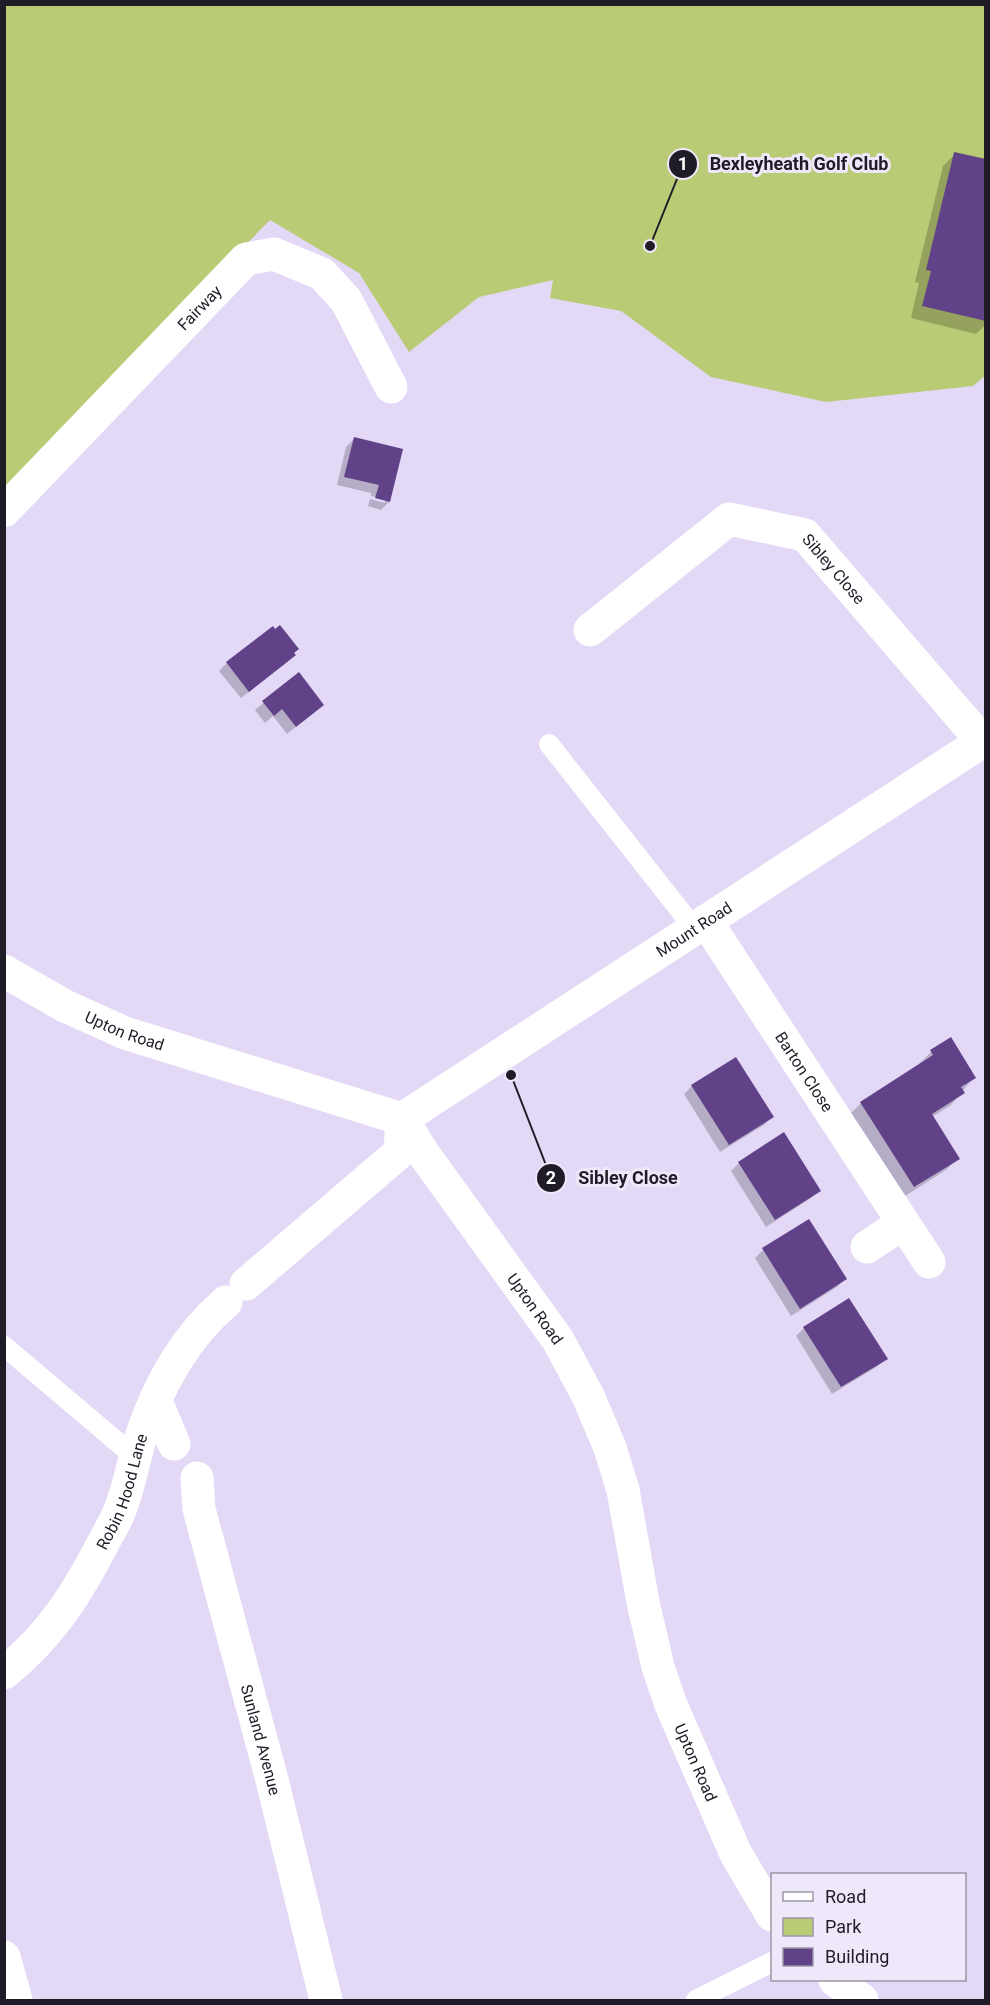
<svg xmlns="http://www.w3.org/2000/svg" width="990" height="2005" font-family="Roboto,sans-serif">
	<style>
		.green { fill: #b9cb75 }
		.shadow { fill: #0003 }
		.building { fill: #614289 }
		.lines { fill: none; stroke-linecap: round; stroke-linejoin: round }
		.lane { stroke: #fff; stroke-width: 20 }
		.street { stroke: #fff; stroke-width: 33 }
		.secondary { stroke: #fff; stroke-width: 33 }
		.labels { text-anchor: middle; stroke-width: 6; stroke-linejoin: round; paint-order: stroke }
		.street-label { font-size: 16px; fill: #201c27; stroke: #efe8fb }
		.leader { fill: none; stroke: #201c27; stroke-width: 2 }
		.callout-dot { fill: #201c27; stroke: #efe8fb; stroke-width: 2 }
		.mark-label { font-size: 18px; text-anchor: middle; font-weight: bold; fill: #fff }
		.callout-label { font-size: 18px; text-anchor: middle; font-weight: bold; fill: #201c27; stroke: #efe8fb; stroke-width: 6; stroke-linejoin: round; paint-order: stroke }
	</style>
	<rect width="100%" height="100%" fill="#e3d9f7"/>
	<path class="green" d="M5 5H985L986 375 973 386 826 402 711 377 621 311 550 298 553 280 479 297 409 352 359 273 270 220 5 491Z"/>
	<g class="shadow">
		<path d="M955 154 986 161V324L976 334 911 318 919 283 915 282 943 166Z"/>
		<path d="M354 439 389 502 381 510 368 506 370 499 385 503V499L371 496V493L337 485 346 447Z"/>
		<path d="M292 653 294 655 286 663 241 698 219 671 227 663Z"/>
		<path d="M298 674 322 705 287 734 273 716 265 723 255 710Z"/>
		<path d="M950 1039 974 1077 951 1105 932 1117 958 1158 946 1170 902 1198 849 1115 861 1103 920 1066 919 1064 931 1052Z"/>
		<path d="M736 1059 772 1117 764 1125 720 1152 684 1094 692 1086Z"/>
		<path d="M739 1163 819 1190 811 1198 766 1227 731 1171Z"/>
		<path d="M808 1221 845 1279 837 1287 791 1316 755 1258 763 1250Z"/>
		<path d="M849 1300 886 1358 878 1366 832 1394 796 1336 804 1328Z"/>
	</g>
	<g class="building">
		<path d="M954 152 986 159V321L922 306 931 271 926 270Z"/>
		<path d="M354 437 403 449 390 502 375 498 379 485 344 477Z"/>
		<path d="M280 625 299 649 294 653 296 655 249 692 226 662 273 626 275 629Z"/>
		<path d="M299 672 324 705 296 727 282 709 274 716 262 701Z"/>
		<path d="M951 1037 976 1078 961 1087 965 1093 932 1114 960 1159 914 1187 860 1102 933 1055 930 1050Z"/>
		<path d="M736 1057 774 1117 729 1145 691 1085Z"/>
		<path d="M784 1132 821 1191 775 1220 738 1162Z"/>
		<path d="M809 1219 847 1279 800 1309 762 1248Z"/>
		<path d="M849 1298 888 1359 841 1387 803 1327Z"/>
	</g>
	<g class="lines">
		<g class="lane">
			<path d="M549 744 694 928"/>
			<path d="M4 1346 135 1457"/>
			<path d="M696 2000 772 1962"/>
		</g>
		<g class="street">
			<path id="s1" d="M4 511 246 259 274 254 322 274 346 300 391 387"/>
			<path id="s2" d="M590 630 729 519 805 535 982 741"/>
			<path id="s3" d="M706 921 929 1262"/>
			<path d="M867 1247 903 1223"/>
			<path id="s4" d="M246 1284 400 1152 402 1119 986 739"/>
			<path d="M156 1401 174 1444"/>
			<path id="s5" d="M197 1478 199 1509 272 1780 326 2000"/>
			<path id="s6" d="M4 1673C49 1637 75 1597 101 1547 107 1535 115 1523 120 1510 129 1487 133 1463 140 1440 157 1388 185 1337 226 1302"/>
			<path d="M4 1957 16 2000"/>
		</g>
		<g class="secondary">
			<path id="s7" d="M4 971 65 1006 125 1033 402 1119 423 1153 558 1340 589 1398 610 1448 623 1490 643 1602 658 1667 671 1705 736 1854 772 1915"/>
			<path d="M835 1980 862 2000"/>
		</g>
	</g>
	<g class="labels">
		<g class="street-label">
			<text dy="6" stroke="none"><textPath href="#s1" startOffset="282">Fairway</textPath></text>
			<text dy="6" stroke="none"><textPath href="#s2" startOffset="300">Sibley Close</textPath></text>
			<text dy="6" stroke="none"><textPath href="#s4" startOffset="584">Mount Road</textPath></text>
			<text dy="6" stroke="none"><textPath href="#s7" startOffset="135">Upton Road</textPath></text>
			<text dy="6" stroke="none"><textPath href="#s3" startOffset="180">Barton Close</textPath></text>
			<text dy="6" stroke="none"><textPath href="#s7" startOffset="658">Upton Road</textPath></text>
			<text dy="6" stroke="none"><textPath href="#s6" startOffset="220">Robin Hood Lane</textPath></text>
			<text dy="6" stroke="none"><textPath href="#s5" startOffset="270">Sunland Avenue</textPath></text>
			<text dy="6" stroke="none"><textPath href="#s7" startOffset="1144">Upton Road</textPath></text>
		</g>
	</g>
	<path class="leader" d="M650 246L683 164M511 1075L551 1178"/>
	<g class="callout-dot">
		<circle cx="650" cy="246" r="6"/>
		<circle cx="511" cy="1075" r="6"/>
		<circle cx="683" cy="164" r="15"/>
		<circle cx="551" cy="1178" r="15"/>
	</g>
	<g class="mark-label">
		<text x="683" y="170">1</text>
		<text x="551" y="1184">2</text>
	</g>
	<g class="callout-label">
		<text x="799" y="170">Bexleyheath Golf Club</text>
		<text x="628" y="1184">Sibley Close</text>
	</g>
	<rect width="990" height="2005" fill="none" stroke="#201c27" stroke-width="12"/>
	<rect x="771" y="1873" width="195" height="108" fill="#efe8fb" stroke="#9c96a6" stroke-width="1.5"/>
	<rect x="783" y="1892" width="30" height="9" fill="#ffffff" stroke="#9c96a6" stroke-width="1.5"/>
	<text x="825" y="1903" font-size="18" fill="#201c27">Road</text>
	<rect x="783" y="1918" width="30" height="18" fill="#b9cb75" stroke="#9c96a6" stroke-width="1.5"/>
	<text x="825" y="1933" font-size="18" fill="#201c27">Park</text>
	<rect x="783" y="1948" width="30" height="18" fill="#614289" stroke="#9c96a6" stroke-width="1.5"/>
	<text x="825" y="1963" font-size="18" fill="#201c27">Building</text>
</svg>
